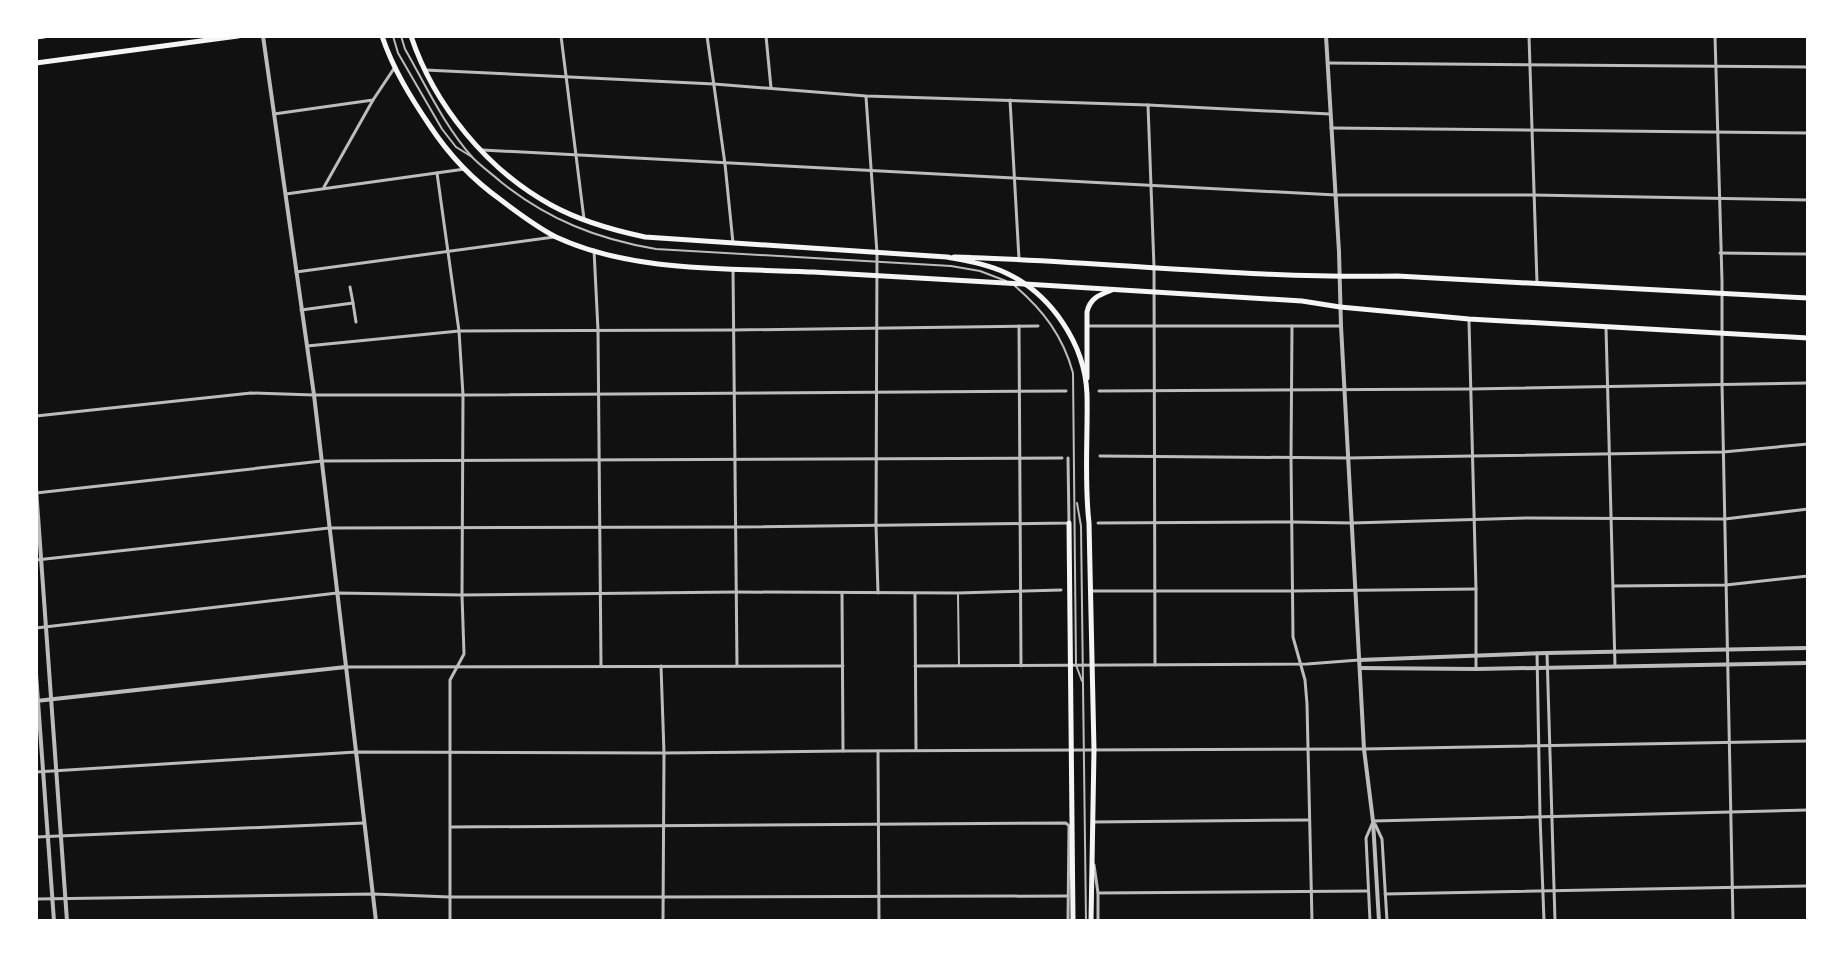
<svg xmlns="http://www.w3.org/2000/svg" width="1844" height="957" font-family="'Space Grotesk',sans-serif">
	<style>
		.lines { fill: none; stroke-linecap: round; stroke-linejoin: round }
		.service { stroke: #bcbcbc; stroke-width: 2 }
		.minor { stroke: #bcbcbc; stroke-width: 3 }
		.tertiary { stroke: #bcbcbc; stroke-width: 4 }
		.secondary { stroke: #f5f5f5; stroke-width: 5 }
		.primary { stroke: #f5f5f5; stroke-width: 5 }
	</style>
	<rect width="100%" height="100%" fill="#111"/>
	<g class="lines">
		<g class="service">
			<path d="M393 36 398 53 442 129 456 147 472 157"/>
			<path d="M401 36 405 49C426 86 445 127 473 158 482 167 492 174 501 182 549 220 597 239 656 249L951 266 980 271 1006 281"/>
			<path d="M1015 286C1043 310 1063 336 1073 373L1076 665 1082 681"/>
			<path d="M1077 503 1081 526 1086 921"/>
			<path d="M958 595 959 665"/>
		</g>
		<g class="minor">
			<path d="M561 36 584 219"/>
			<path d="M707 36 725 164 733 243"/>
			<path d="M766 36 771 88"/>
			<path d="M1529 36 1537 283"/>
			<path d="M1715 36 1722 281V384L1733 921"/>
			<path d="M1328 63 1808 67"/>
			<path d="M425 70 714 84 866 96 1148 105 1330 114"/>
			<path d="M866 97 877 253 876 526 878 593"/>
			<path d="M1010 100 1019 259"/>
			<path d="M1148 105 1154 267 1155 665"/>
			<path d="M274 114 373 100"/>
			<path d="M1331 128 1808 133"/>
			<path d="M482 150 1336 195H1533L1808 200"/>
			<path d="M437 173 459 331 463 395 462 595 464 654 450 680V921"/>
			<path d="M324 187 373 100 395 67"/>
			<path d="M286 194 465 169"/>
			<path d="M594 250 598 330 601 666"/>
			<path d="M1720 253 1808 254"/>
			<path d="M733 269 737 665"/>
			<path d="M296 272 554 237"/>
			<path d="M353 303 356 322"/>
			<path d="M301 310 353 303 350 287"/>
			<path d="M1469 321 1476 589V669"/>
			<path d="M1019 326 1021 666"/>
			<path d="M1087 326H1341"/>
			<path d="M1292 326 1291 457 1293 637 1305 680 1307 704 1312 921"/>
			<path d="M1606 328 1615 666"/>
			<path d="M307 346 459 331 734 330 1038 326"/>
			<path d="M1099 391 1471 389 1808 383"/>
			<path d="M36 416 251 393 314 395H463L1066 391"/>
			<path d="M1100 456 1348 458 1472 456 1723 452 1808 444"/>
			<path d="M36 493 322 461 1062 458"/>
			<path d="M1098 523 1292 522 1352 523 1526 518 1725 519 1808 509"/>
			<path d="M36 560 329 528 736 527 1069 523 1068 458"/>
			<path d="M1614 586 1726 585 1808 576"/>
			<path d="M1091 591H1292L1476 589"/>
			<path d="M842 593 843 751"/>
			<path d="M915 594 916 750"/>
			<path d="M36 628 337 593 462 595 736 592 958 593 1061 590"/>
			<path d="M1537 653 1540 816 1544 921"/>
			<path d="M1547 653 1555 921"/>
			<path d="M661 666 664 753 663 921"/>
			<path d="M915 666 1307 664 1359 660"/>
			<path d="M346 667 843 666"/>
			<path d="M878 751 879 921"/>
			<path d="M36 772 356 752 664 753 843 751 1364 749 1808 741"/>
			<path d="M1373 821 1808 810"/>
			<path d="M1093 822 1309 820"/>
			<path d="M1375 824 1382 839 1387 921"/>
			<path d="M451 827 1066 823 1069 826 1068 921"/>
			<path d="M36 837 364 823"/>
			<path d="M1094 865 1098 893V921"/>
			<path d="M1098 893 1368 891"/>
			<path d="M1385 894 1808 886"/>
			<path d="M36 899 373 894 450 897H663L1068 896"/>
			<path d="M1370 921 1366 838 1372 824"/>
		</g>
		<g class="tertiary">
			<path d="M263 36 314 395 376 921"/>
			<path d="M1326 36 1339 252 1341 326 1364 749 1373 821 1379 921"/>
			<path d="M36 488 67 921"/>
			<path d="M1359 660 1547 653 1808 648"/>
			<path d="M1360 668 1476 669 1808 663"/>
			<path d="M36 674 54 921"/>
			<path d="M36 701 346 667"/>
		</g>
		<g class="secondary">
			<path d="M954 257C1102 261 1249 279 1397 276L1808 298"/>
			<path d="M1025 284 1302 301 1340 307 1469 319 1808 338"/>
		</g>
		<g class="primary">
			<path d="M382 36C393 69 411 98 430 126 449 155 473 180 501 200 518 213 537 227 556 237 633 273 730 268 813 272 883 276 954 280 1024 284"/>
			<path d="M411 36C434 105 487 170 551 205 580 221 612 230 645 237L947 257C967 261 987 264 1006 273 1051 294 1085 344 1087 394 1088 437 1084 480 1089 523L1094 750 1091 921"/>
			<path d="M36 37 44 36"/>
			<path d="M36 63 238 36"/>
			<path d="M1087 378V312C1090 298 1099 295 1112 290"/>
			<path d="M1069 523 1073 921"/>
		</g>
	</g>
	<rect width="1844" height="957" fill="none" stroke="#ffffff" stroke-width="76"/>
</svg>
